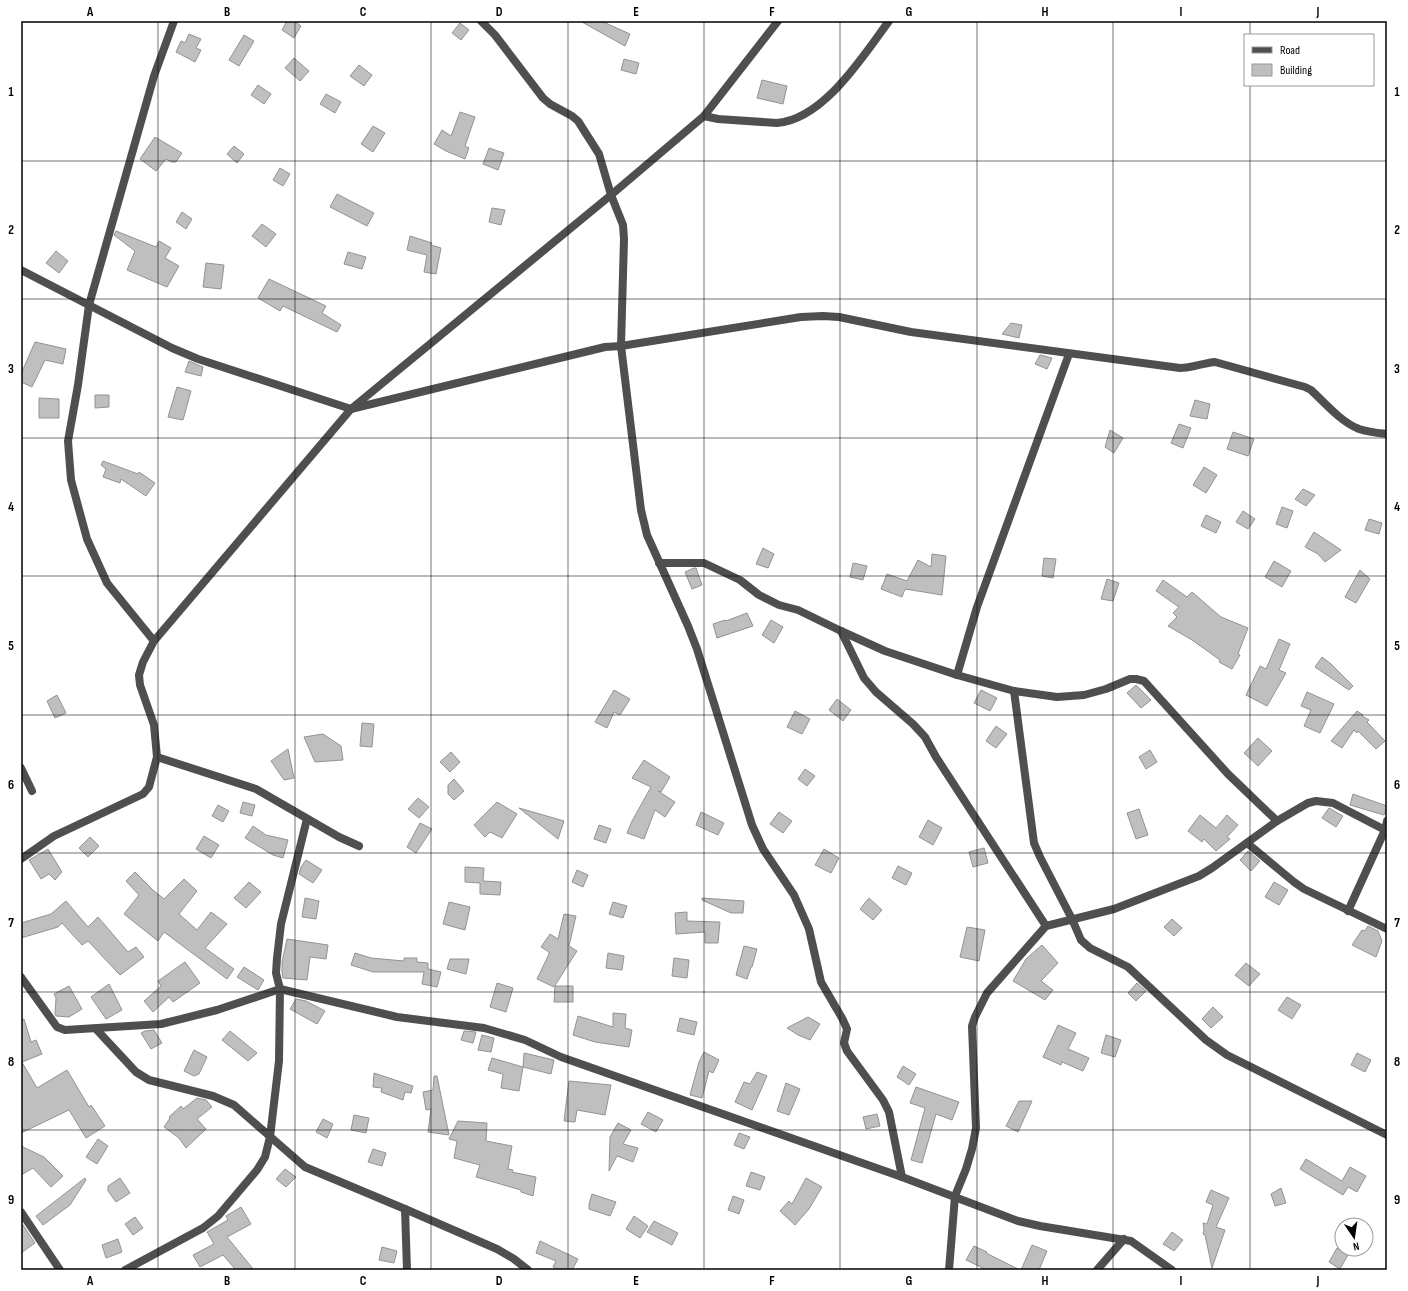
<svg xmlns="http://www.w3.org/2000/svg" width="1408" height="1291" font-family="'Sofia Sans Condensed',sans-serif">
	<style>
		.building { fill: #bfbfbf; stroke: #939393 }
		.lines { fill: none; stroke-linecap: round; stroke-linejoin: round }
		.minor { stroke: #4f4f4f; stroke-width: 8 }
		.grid { fill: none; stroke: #000; stroke-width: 1; stroke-opacity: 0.55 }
		.neatline { fill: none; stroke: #000; stroke-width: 1.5 }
		.grid-label { font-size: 13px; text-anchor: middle; font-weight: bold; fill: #000 }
	</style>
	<rect width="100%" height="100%" fill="#fff"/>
	<g class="building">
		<path d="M287 21H294L301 26 294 38 282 30Z"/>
		<path d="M583 21H601L630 34 625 46 582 22Z"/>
		<path d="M460 23 469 30 461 40 452 33Z"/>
		<path d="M189 34 201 39 196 48 201 50 195 62 176 52 181 41 185 43Z"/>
		<path d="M244 35 254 41 239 66 229 60Z"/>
		<path d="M294 58 309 71 300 81 285 68Z"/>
		<path d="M624 59 639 63 636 74 621 70Z"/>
		<path d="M359 65 372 75 364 86 350 76Z"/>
		<path d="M762 80 787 86 783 104 757 98Z"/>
		<path d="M258 85 271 94 264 104 251 95Z"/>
		<path d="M326 94 341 102 335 113 320 104Z"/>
		<path d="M460 112 475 117 465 146 469 148 465 159 446 151 434 144 442 130 451 136Z"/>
		<path d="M373 126 385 133 373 152 361 144Z"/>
		<path d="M155 137 182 153 176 162H172L166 159 156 171 140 159Z"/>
		<path d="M234 146 244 154 237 163 227 154Z"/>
		<path d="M489 148 504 153 498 170 483 164Z"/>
		<path d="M280 168 290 174 283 186 273 180Z"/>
		<path d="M337 194 374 213 367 226 330 207Z"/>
		<path d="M492 208 505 210 501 225 489 222Z"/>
		<path d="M182 212 192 219 186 229 176 222Z"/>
		<path d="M262 224 276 234 266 247 252 236Z"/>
		<path d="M116 231 156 247 159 241 171 248 165 258 179 266 167 287 127 270 135 251 114 235Z"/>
		<path d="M410 236 432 243 431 245 441 248 436 274 424 272 427 255 407 250Z"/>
		<path d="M56 251 68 261 59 273 46 263Z"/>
		<path d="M348 252 366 257 362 269 344 264Z"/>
		<path d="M206 263 224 265 221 289 203 287Z"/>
		<path d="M269 279 326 306 322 313 341 325 337 332 283 306 280 311 258 298Z"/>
		<path d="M1011 323 1022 325 1019 338 1002 334Z"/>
		<path d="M35 342 66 349 63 364 45 360 32 387 21 382V374Z"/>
		<path d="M1040 355 1052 358 1047 369 1035 364Z"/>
		<path d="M189 361 203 367 201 376 185 372Z"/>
		<path d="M177 387 191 391 183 420 168 417Z"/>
		<path d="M95 395H109V407L95 408Z"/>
		<path d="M39 398 59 399V418H39Z"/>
		<path d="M1195 400 1210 404 1207 419 1190 416Z"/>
		<path d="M1179 424 1191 428 1183 448 1171 443Z"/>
		<path d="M1110 430 1123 438 1114 453 1105 447Z"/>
		<path d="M1233 432 1254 439 1248 456 1227 449Z"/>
		<path d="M103 461 138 474 139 472 155 483 146 496 121 479 120 483 103 477 106 469 101 465Z"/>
		<path d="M1204 467 1217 475 1206 493 1193 485Z"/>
		<path d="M1303 489 1315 495 1306 506 1295 499Z"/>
		<path d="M1282 507 1293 511 1287 528 1276 524Z"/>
		<path d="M1243 511 1255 519 1248 529 1236 522Z"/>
		<path d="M1206 515 1221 522 1216 533 1201 526Z"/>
		<path d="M1369 519 1382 523 1379 534 1365 530Z"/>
		<path d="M1314 532 1341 550 1325 562 1318 554 1305 547Z"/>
		<path d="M763 548 774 554 768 568 756 564Z"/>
		<path d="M932 554 946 556 942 595 905 589 902 597 881 589 887 574 907 581 918 560 931 567Z"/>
		<path d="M1044 558 1056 559 1053 578 1042 576Z"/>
		<path d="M1274 561 1291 571 1282 587 1265 577Z"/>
		<path d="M853 563 867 566 863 580 850 577Z"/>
		<path d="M694 568H696L702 585 692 589 685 572Z"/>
		<path d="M1360 570 1370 579 1356 603 1345 597Z"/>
		<path d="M1107 579 1119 583 1113 601 1101 599Z"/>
		<path d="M1163 580 1187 597 1192 592 1221 617 1248 628 1238 654 1240 655 1232 669 1219 662 1220 660 1192 640 1168 626 1177 617 1173 613 1179 607 1156 591Z"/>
		<path d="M747 613 753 626 717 638 713 624 725 620 726 621Z"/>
		<path d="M771 620 783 627 774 643 762 635Z"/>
		<path d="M1279 639 1290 644 1279 670 1286 673 1267 706 1246 695 1260 666 1266 669Z"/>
		<path d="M1322 657 1331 664 1353 686 1349 690 1315 667Z"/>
		<path d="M1136 685 1151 700 1141 708 1127 693Z"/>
		<path d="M614 690 630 699 620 715 614 712 607 728 595 722Z"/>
		<path d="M981 690 997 698 990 711 974 703Z"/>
		<path d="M1307 692 1334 704 1320 733 1304 726 1311 710 1301 706Z"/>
		<path d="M57 695 66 713 55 718 47 701Z"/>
		<path d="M837 699 851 710 843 721 829 710Z"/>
		<path d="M795 711 810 719 802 734 787 727Z"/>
		<path d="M1357 711 1363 715 1362 716 1369 720 1367 722 1385 741 1376 749 1358 731 1357 733 1354 730 1342 748 1331 741Z"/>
		<path d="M362 723 374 724 372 747 360 746Z"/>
		<path d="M996 726 1007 734 996 748 986 741Z"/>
		<path d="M323 734 341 746 343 760 315 762 304 737Z"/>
		<path d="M1258 738 1272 751 1258 766 1244 753Z"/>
		<path d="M288 749 294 778 284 780 271 761Z"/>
		<path d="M1150 750 1157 762 1146 769 1139 757Z"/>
		<path d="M451 752 460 762 450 772 440 762Z"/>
		<path d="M644 760 670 777 661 792 658 791 675 802 665 817 655 810 644 839 627 833 632 821 651 787 632 778Z"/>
		<path d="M805 769 815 776 807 786 798 779Z"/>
		<path d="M454 779 464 791 454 800 448 794V785Z"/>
		<path d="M1353 794 1387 806 1384 815 1350 805Z"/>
		<path d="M418 798 429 807 419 818 408 809Z"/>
		<path d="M243 802 255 805 252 816 240 813Z"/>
		<path d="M497 802 517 814 502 838 490 832 485 837 474 825Z"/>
		<path d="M218 805 229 811 223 822 212 816Z"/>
		<path d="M519 808 564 821 558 839Z"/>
		<path d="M1329 808 1343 816 1336 827 1322 818Z"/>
		<path d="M1139 809 1148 835 1136 839 1127 813Z"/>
		<path d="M701 812 724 823 718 835 696 825Z"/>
		<path d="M779 812 792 821 783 833 770 824Z"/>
		<path d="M1200 815 1216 828 1227 815 1238 825 1227 837 1230 839 1216 851 1204 839 1202 842 1188 831Z"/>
		<path d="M928 820 942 828 933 845 919 837Z"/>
		<path d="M420 823 432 829 416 853 407 847Z"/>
		<path d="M599 825 611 829 606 843 594 839Z"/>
		<path d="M253 826 266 835 288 840 283 858 273 855 245 838Z"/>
		<path d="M204 836 219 845 211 858 196 849Z"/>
		<path d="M90 837 99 846 88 857 79 848Z"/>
		<path d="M984 848 988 863 973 867 969 852Z"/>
		<path d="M48 849 62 872 55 880 49 874 41 879 29 860Z"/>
		<path d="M824 849 839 858 831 873 815 865Z"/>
		<path d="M1248 851 1260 861 1251 871 1240 860Z"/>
		<path d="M306 860 322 870 313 883 299 874 301 867Z"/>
		<path d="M898 866 912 873 906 885 892 878Z"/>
		<path d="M465 867 484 868 483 881 501 882 500 895 480 894V883L465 882Z"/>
		<path d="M577 870 588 875 583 887 572 882Z"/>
		<path d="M135 872 153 890 164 899 184 879 197 891 179 914 197 930 211 912 227 924 205 948 234 969 227 979 164 932 158 941 124 914 139 895 126 881Z"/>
		<path d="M249 882 261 892 246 908 234 898Z"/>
		<path d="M1274 882 1288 890 1279 905 1265 897Z"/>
		<path d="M305 898 319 901 316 919 302 917Z"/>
		<path d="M702 898 744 901 743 913H731L702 900Z"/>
		<path d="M869 898 882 910 873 920 860 909Z"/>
		<path d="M66 901 88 927 98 917 128 952 136 947 144 957 120 975 88 941 82 945 62 923 58 927 21 938V923L51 914Z"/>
		<path d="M449 902 470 907 465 930 443 924Z"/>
		<path d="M613 902 627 906 623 918 609 914Z"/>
		<path d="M687 912V921L720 922 718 943H705V932L676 934 675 913Z"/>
		<path d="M564 914 576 916 569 946 577 951 554 987 537 979 549 954V952L541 947 550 934 558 939Z"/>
		<path d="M1172 919 1182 928 1174 936 1164 927Z"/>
		<path d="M1368 926 1378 931 1382 941 1376 957 1352 945 1362 930 1365 931Z"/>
		<path d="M967 927 985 930 979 961 960 957Z"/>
		<path d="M287 939 328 945 326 959 310 957 307 980 283 978 282 972V962Z"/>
		<path d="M1042 945 1058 963 1041 981 1053 990 1045 1000 1013 981 1026 959Z"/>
		<path d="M744 946 757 949 752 967H751L747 979 736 975Z"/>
		<path d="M355 953 371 958 404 961V958H417V962L428 963V969L441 972 437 987 422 984 424 972H373L351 965Z"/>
		<path d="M608 953 624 956 622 970 606 968Z"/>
		<path d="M674 958 689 960 687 978 672 976Z"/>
		<path d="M450 959H469L466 974 447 969Z"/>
		<path d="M185 962 200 983 173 1002 169 997 153 1012 144 1001 161 986 158 981Z"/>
		<path d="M1246 963 1260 974 1249 986 1235 975Z"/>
		<path d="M244 967 264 980 258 990 237 977Z"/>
		<path d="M497 983 513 988 506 1012 490 1007Z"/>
		<path d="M1137 983 1146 991 1136 1001 1128 993Z"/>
		<path d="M109 984 122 1010 106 1019 91 997Z"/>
		<path d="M69 986 82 1009 69 1017 56 1016 55 1014 56 998 54 994Z"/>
		<path d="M555 986H573V1002H554Z"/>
		<path d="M1287 997 1301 1005 1292 1019 1278 1010Z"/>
		<path d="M296 999 306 1001 325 1011 317 1024 290 1009Z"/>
		<path d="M1213 1007 1223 1017 1211 1028 1202 1019Z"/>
		<path d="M613 1013 626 1014 625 1028 632 1030 629 1047 595 1042 573 1035 578 1016 613 1027Z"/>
		<path d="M808 1017 820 1024 810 1040 798 1035 787 1028Z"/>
		<path d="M680 1018 697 1022 694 1035 677 1031Z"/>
		<path d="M24 1019 31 1042 36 1040 42 1054 22 1062 37 1088 67 1070 89 1107 91 1105 105 1126 86 1138 69 1110 21 1133V1020Z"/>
		<path d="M1058 1025 1076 1033 1068 1049 1089 1058 1083 1071 1062 1062 1061 1065 1043 1057Z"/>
		<path d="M154 1030 162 1043 151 1049 141 1033 145 1031Z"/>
		<path d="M230 1031 257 1053 248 1061 222 1040Z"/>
		<path d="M464 1031 476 1032 473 1043 461 1040Z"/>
		<path d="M482 1035 494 1038 491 1052 478 1050Z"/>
		<path d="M1106 1035 1121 1040 1115 1057 1101 1053Z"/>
		<path d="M194 1050 207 1057 199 1074 194 1076 184 1071Z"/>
		<path d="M704 1052 719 1060 713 1073 709 1071 702 1098 690 1095 699 1062Z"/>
		<path d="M524 1053 554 1060 551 1074 523 1067 519 1091 501 1088 503 1074 488 1070 492 1058 523 1067Z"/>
		<path d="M1357 1053 1371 1060 1365 1072 1351 1065Z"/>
		<path d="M903 1066 916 1074 909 1085 897 1077Z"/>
		<path d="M757 1072 767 1076 752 1110 735 1102 744 1082 750 1084Z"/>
		<path d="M374 1073 413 1086 411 1093 405 1092 403 1100 381 1092 382 1088 373 1087Z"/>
		<path d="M434 1076H437L449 1135 428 1132 431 1109 426 1110 423 1092 433 1090Z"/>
		<path d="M569 1081 611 1085 605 1115 577 1110 575 1122 564 1121Z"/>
		<path d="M786 1083 800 1089 789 1115 777 1111Z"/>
		<path d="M916 1087 959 1102 952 1120 936 1114 922 1163 911 1160 925 1108 910 1103Z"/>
		<path d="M197 1098 206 1100 212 1107 197 1119 206 1129 186 1148 179 1138 164 1127 170 1118 169 1117 181 1106 183 1109Z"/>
		<path d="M1019 1101H1032L1018 1132 1006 1126Z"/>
		<path d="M648 1112 663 1120 656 1132 641 1124Z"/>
		<path d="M877 1114 880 1126 866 1129 863 1117Z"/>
		<path d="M354 1115 369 1118 366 1133 351 1130Z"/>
		<path d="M323 1119 333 1124 327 1138 316 1132Z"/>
		<path d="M458 1121 487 1123 486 1141 512 1146 508 1169 513 1170 512 1172 536 1177 533 1196 521 1192V1190L476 1177 480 1165 454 1158 457 1141 449 1139Z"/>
		<path d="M618 1123 631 1130 623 1144 638 1148 633 1162 617 1156 609 1171 610 1137Z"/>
		<path d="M739 1133 750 1137 744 1149 734 1145Z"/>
		<path d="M98 1139 108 1146 97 1164 86 1157Z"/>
		<path d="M21 1146 44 1157 63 1176 51 1187 33 1168 21 1175Z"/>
		<path d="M373 1149 386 1153 382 1166 368 1162Z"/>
		<path d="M1306 1159 1342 1181 1350 1167 1366 1176 1357 1192 1348 1187 1343 1195 1300 1169Z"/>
		<path d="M285 1169 296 1177 286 1187 276 1179Z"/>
		<path d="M751 1172 765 1177 760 1190 746 1186Z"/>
		<path d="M85 1178 86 1180 70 1205 43 1225 36 1216Z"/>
		<path d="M120 1178 130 1193 116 1202 108 1191V1186Z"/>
		<path d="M806 1178 822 1187 809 1209 795 1225 780 1211 789 1201 792 1204Z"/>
		<path d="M1281 1188 1286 1203 1275 1206 1271 1194Z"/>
		<path d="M1211 1190 1229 1198 1216 1227 1225 1230 1212 1268 1205 1235 1203 1234 1204 1230 1203 1223 1207 1224 1213 1205 1206 1202Z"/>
		<path d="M592 1194 616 1202 610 1216 589 1209V1204Z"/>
		<path d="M733 1196 744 1200 739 1214 728 1210Z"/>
		<path d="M241 1207 251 1224 227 1237 254 1270H236L223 1255 200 1267 193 1255 214 1244 207 1232 228 1220 226 1216Z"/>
		<path d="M634 1216 648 1226 640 1238 626 1229Z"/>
		<path d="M135 1217 143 1228 133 1235 125 1224Z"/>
		<path d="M654 1221 678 1233 672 1245 647 1232Z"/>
		<path d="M21 1222 35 1243 21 1253Z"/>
		<path d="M1172 1232 1183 1240 1174 1251 1163 1244Z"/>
		<path d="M118 1239 122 1252 106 1258 102 1245Z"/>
		<path d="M540 1241 578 1259 572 1270H560L553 1267 556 1261 536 1253Z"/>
		<path d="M1032 1245 1047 1251 1039 1270H1021Z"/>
		<path d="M974 1246 987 1252 986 1253 1020 1270H987L966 1260Z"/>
		<path d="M382 1247 397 1251 394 1263 379 1260Z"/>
		<path d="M1337 1248 1348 1255 1340 1269 1329 1262Z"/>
	</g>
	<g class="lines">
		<g class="minor">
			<path d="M481 21 495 35 543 98 550 104 572 116 578 121 599 154 611 195 623 225 624 239 621 346 641 510 647 535 688 626 697 649 752 825 763 849 794 895 809 929 821 982 842 1018 847 1029 844 1043 847 1051 883 1100 889 1112 902 1177"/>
			<path d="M704 116 778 21"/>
			<path d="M21 270 172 348 198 359 351 409 605 347 621 346 801 317 823 316 839 317 911 332 1180 368C1192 368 1203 363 1215 362L1305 387 1311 390C1325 403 1341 422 1359 429 1368 432 1378 433 1387 434"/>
			<path d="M659 563H704L740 580 759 595 779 605 798 610 841 631 885 651 957 675 1014 691 1057 697 1084 695 1106 689 1130 679H1136L1144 681 1228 774 1277 821"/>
			<path d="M841 631 864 678 876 692 913 724 925 737 936 757 1046 926"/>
			<path d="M154 641 107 583 87 539 71 480 68 441 78 385 89 305 154 76 174 21"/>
			<path d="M957 675 977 607 1069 354"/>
			<path d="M1014 691 1034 843 1040 857 1072 919 1081 940 1090 948 1128 967 1206 1040 1227 1055 1387 1135"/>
			<path d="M157 757 256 789 339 837 359 846"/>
			<path d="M21 768 32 791"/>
			<path d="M1247 843 1294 882 1304 889 1387 929"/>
			<path d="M21 859 54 836 143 794 149 787 157 757 154 725 140 685 139 675 143 662 154 641 351 409 611 195 704 116 718 119 777 123C824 119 863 56 889 21"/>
			<path d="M1348 911 1385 830"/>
			<path d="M21 977 57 1027 65 1030 161 1024 217 1010 280 989 397 1017 484 1028 525 1040 561 1057 902 1177 1018 1221 1040 1226 1131 1241 1172 1270"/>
			<path d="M96 1029 136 1072 149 1080 213 1096 234 1105 305 1167 405 1209 497 1249 514 1259 528 1270"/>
			<path d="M405 1209 407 1270"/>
			<path d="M21 1212 60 1270"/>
			<path d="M125 1270 203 1228 218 1216 257 1170 265 1157 270 1137 279 1061 280 989 276 973 277 958 281 924 307 819"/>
			<path d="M949 1270 955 1196 966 1169 972 1149 976 1128 972 1026 975 1017 987 993 1046 926 1114 909 1199 876 1212 868 1277 821 1308 803 1316 801 1333 803 1385 830 1387 821"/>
			<path d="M1097 1270 1124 1239"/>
		</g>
	</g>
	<path class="grid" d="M158 21V1270M295 21V1270M431 21V1270M568 21V1270M704 21V1270M840 21V1270M977 21V1270M1113 21V1270M1250 21V35M1250 85V1270M21 161H1387M21 299H1387M21 438H1387M21 576H1387M21 715H1387M21 853H1387M21 992H1387M21 1130H1387"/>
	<rect width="1408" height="1291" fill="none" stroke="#ffffff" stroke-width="44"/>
	<rect x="1244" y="34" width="130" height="52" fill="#ffffff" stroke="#999999"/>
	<rect x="1252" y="47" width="20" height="6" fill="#4f4f4f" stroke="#999999"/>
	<text x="1280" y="54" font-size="12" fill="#000000">Road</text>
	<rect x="1252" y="64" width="20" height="12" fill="#bfbfbf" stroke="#999999"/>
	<text x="1280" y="74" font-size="12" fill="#000000">Building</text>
	<g transform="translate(1354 1237) rotate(167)"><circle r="19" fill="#ffffff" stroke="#999999"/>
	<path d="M0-3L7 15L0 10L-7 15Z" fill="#000000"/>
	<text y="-6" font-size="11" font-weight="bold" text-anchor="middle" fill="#000000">N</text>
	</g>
	<rect x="22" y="22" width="1364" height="1247" class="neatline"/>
	<g class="grid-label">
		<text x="90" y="16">A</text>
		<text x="227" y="16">B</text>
		<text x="363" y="16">C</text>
		<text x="499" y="16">D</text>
		<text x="636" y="16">E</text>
		<text x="772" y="16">F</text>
		<text x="909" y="16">G</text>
		<text x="1045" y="16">H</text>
		<text x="1181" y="16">I</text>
		<text x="1318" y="16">J</text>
		<text x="11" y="96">1</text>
		<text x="1397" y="96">1</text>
		<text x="11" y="234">2</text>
		<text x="1397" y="234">2</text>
		<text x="11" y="373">3</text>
		<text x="1397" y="373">3</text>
		<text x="11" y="511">4</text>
		<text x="1397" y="511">4</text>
		<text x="11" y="650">5</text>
		<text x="1397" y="650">5</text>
		<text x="11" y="789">6</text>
		<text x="1397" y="789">6</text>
		<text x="11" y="927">7</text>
		<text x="1397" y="927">7</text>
		<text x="11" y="1066">8</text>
		<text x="1397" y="1066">8</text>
		<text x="11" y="1204">9</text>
		<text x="1397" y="1204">9</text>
		<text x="90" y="1285">A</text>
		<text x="227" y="1285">B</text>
		<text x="363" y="1285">C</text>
		<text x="499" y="1285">D</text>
		<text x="636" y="1285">E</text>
		<text x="772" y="1285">F</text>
		<text x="909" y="1285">G</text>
		<text x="1045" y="1285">H</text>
		<text x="1181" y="1285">I</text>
		<text x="1318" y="1285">J</text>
	</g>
</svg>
